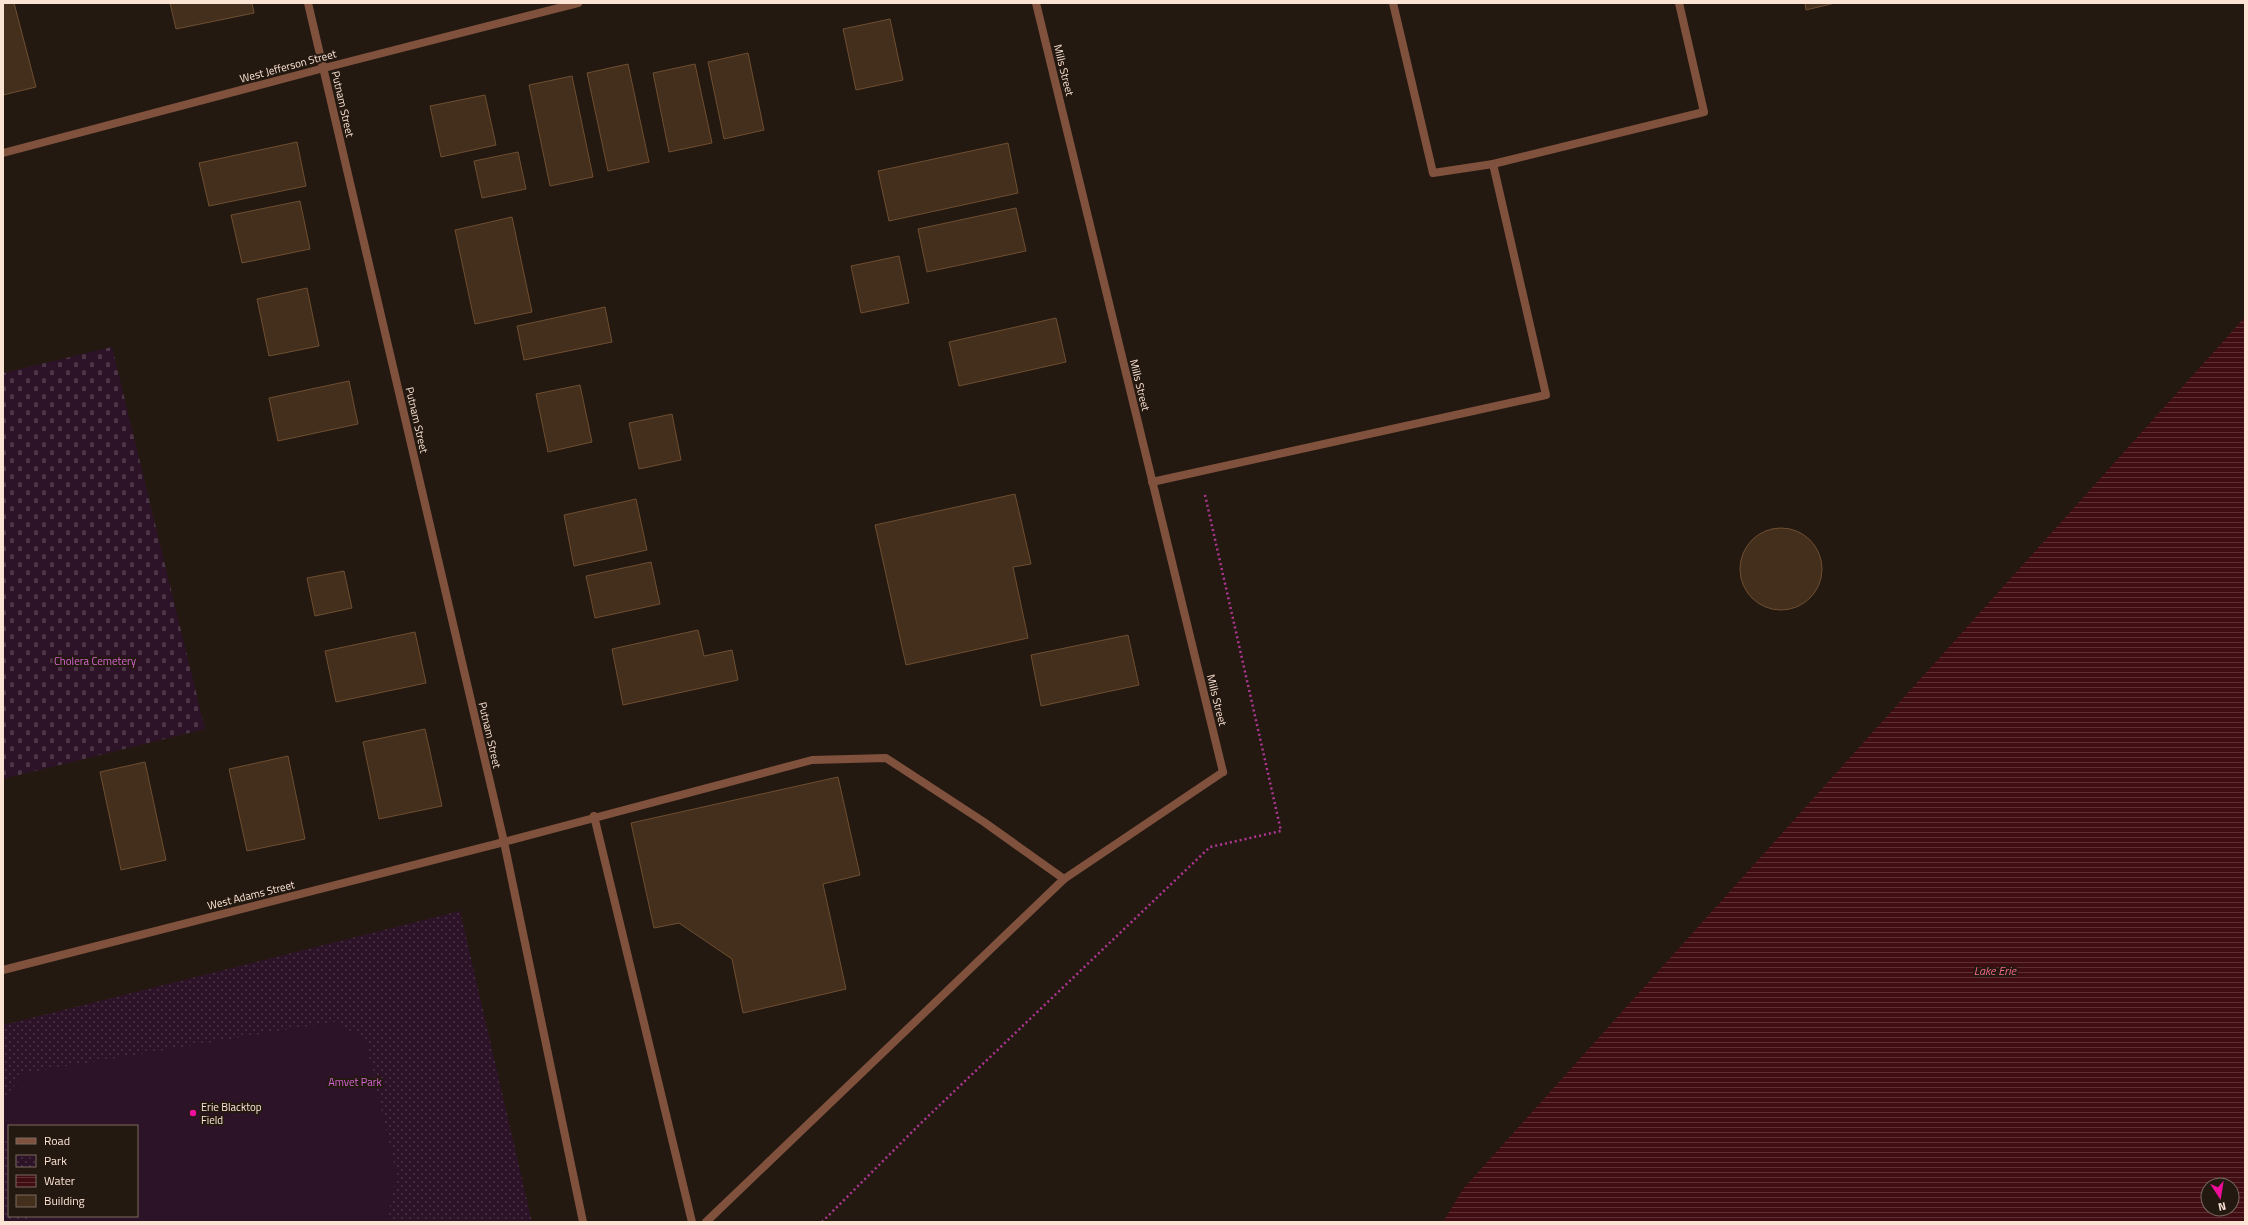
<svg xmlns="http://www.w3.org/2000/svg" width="2248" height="1225" font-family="'Titillium Web',sans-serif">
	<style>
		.cemetery { fill: url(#cemetery-stones) }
		.park { fill: url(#park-dots); fill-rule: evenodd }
		.garden { fill: #2d1327 }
		.water { fill: url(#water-rules); fill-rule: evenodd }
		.building { fill: #442f1d; stroke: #6e4e31 }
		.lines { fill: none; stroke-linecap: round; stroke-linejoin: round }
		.path { stroke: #af3695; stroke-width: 2.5; stroke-dasharray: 2 3; stroke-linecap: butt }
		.lane { stroke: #80523e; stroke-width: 8 }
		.street { stroke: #80523e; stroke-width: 8 }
		.poi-dot { fill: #ef0e9b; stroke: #241910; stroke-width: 1.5 }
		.labels { text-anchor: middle; stroke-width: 4; stroke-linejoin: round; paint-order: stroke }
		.street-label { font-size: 11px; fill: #fce4d5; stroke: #241910 }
		.park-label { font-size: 11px; fill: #d865d5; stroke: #241910 }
		.poi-label { font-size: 11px; fill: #fce4d5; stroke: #241910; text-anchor: start }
		.water-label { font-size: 12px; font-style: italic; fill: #f66a8e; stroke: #241910 }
	</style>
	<defs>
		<pattern id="cemetery-stones" width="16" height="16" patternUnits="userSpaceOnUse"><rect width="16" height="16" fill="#2d1327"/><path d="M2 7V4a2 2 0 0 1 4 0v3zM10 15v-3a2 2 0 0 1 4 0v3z" fill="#4c3545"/></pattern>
		<pattern id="park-dots" width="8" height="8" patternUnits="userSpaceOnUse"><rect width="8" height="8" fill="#2d1327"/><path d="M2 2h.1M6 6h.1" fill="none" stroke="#4c3545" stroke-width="1.8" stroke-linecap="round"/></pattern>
		<pattern id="water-rules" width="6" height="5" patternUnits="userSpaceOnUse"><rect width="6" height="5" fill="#400d12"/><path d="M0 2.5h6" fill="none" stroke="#5c3034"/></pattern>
	</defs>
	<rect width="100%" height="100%" fill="#241910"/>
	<path class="cemetery" d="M112 347 205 729 3 779V373Z"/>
	<path class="park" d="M460 911 532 1222H3V1025ZM9 1126H137V1216H9Z"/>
	<path class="garden" d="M335 1022 365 1039 397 1176 386 1222H33L31 1216H137V1126H9V1147L3 1129V1099L25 1073Z"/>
	<path class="water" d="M2245 317V1222H1443L1463 1189ZM2208 1185H2232V1209H2208Z"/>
	<g class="building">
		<path d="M3 3H14L36 87 3 95Z"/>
		<path d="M170 3H252L254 13 176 29Z"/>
		<path d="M1805 3H1835L1806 10Z"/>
		<path d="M890 19 903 80 856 90 843 29Z"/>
		<path d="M748 53 764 130 724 139 708 62Z"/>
		<path d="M628 64 649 162 608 171 587 73Z"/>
		<path d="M695 64 712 143 669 152 653 73Z"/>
		<path d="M572 76 593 177 550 186 529 85Z"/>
		<path d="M485 95 496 145 441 157 430 106Z"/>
		<path d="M297 142 306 186 209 206 199 163Z"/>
		<path d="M1008 143 1018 193 889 221 878 171Z"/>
		<path d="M518 152 526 189 482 198 474 161Z"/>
		<path d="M300 201 310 249 242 263 231 215Z"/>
		<path d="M1016 208 1026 251 927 272 918 229Z"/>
		<path d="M512 217 532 312 475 324 455 230Z"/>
		<path d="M899 256 909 303 861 313 851 266Z"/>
		<path d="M307 288 319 346 269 356 257 299Z"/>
		<path d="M605 307 612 342 524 360 517 326Z"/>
		<path d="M1056 318 1066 362 959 386 949 342Z"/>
		<path d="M349 381 358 424 278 441 269 398Z"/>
		<path d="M580 385 592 442 548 452 536 394Z"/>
		<path d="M672 414 681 460 639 469 629 423Z"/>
		<path d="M1015 494 1031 564 1013 567 1028 638 906 665 875 525Z"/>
		<path d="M636 499 647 550 574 566 564 515Z"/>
		<circle cx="1781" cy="569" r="41"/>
		<path d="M651 562 660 604 595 618 586 576Z"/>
		<path d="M344 571 352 608 315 616 307 578Z"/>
		<path d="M698 630 704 656 732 650 738 680 623 705 612 649Z"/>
		<path d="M415 632 426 683 336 702 325 651Z"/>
		<path d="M1128 635 1139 685 1041 706 1031 655Z"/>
		<path d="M425 729 442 806 379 819 363 742Z"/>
		<path d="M288 756 305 839 247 851 229 769Z"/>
		<path d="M145 762 166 860 121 870 100 772Z"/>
		<path d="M838 777 860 875 823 884 846 989 743 1013 732 959 679 923 654 928 631 823Z"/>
	</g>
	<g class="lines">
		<path class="path" d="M822 1222 920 1124 1210 847 1281 831 1205 495"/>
		<g class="lane">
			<path d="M1393 3 1433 173 1493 164 1704 112 1679 3"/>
			<path d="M1152 482 1546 395 1493 164"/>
			<path d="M594 816 692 1222"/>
			<path d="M583 1222 504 842 812 760 886 758 984 822 1064 879"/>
			<path d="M706 1222 1064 879 1223 772"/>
		</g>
		<g class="street">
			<path d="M1036 3 1223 772"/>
			<path d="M3 153 324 68 578 3"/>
			<path d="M3 970 504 842 308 3"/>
		</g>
	</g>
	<circle class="poi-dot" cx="193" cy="1113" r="4"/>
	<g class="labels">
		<g class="street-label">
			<text transform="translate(288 66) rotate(-15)" y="4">West Jefferson Street</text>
			<text transform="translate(1064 70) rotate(76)" y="4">Mills Street</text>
			<text transform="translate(343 104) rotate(77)" y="4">Putnam Street</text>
			<text transform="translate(1140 385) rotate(76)" y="4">Mills Street</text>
			<text transform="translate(417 420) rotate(77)" y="4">Putnam Street</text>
			<text transform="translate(1217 700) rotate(76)" y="4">Mills Street</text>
			<text transform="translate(490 735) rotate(77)" y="4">Putnam Street</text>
			<text transform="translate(251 895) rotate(-14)" y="4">West Adams Street</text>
		</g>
		<g class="park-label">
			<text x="95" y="665">Cholera Cemetery</text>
			<text x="355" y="1086">Amvet Park</text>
		</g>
		<g class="poi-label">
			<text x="201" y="1111">Erie Blacktop<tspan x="201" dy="13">Field</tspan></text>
		</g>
		<g class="water-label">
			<text x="1995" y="975">Lake Erie</text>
		</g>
	</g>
	<rect width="2248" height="1225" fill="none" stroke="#fce4d5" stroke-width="8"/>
	<rect x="8" y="1125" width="130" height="92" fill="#241910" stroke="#7a6a5f"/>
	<rect x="16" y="1138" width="20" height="6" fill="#80523e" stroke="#7a6a5f"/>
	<text x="44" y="1145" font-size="12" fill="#fce4d5">Road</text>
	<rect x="16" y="1155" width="20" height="12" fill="url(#park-dots)" stroke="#7a6a5f"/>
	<text x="44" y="1165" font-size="12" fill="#fce4d5">Park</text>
	<rect x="16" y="1175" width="20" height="12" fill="url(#water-rules)" stroke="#7a6a5f"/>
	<text x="44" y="1185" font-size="12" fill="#fce4d5">Water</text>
	<rect x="16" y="1195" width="20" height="12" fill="#442f1d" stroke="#7a6a5f"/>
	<text x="44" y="1205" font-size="12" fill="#fce4d5">Building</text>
	<g transform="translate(2220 1197) rotate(168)"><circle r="19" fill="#241910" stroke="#7a6a5f"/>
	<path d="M0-3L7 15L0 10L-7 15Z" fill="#ef0e9b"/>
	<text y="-6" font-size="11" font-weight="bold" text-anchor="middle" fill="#fce4d5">N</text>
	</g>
</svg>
